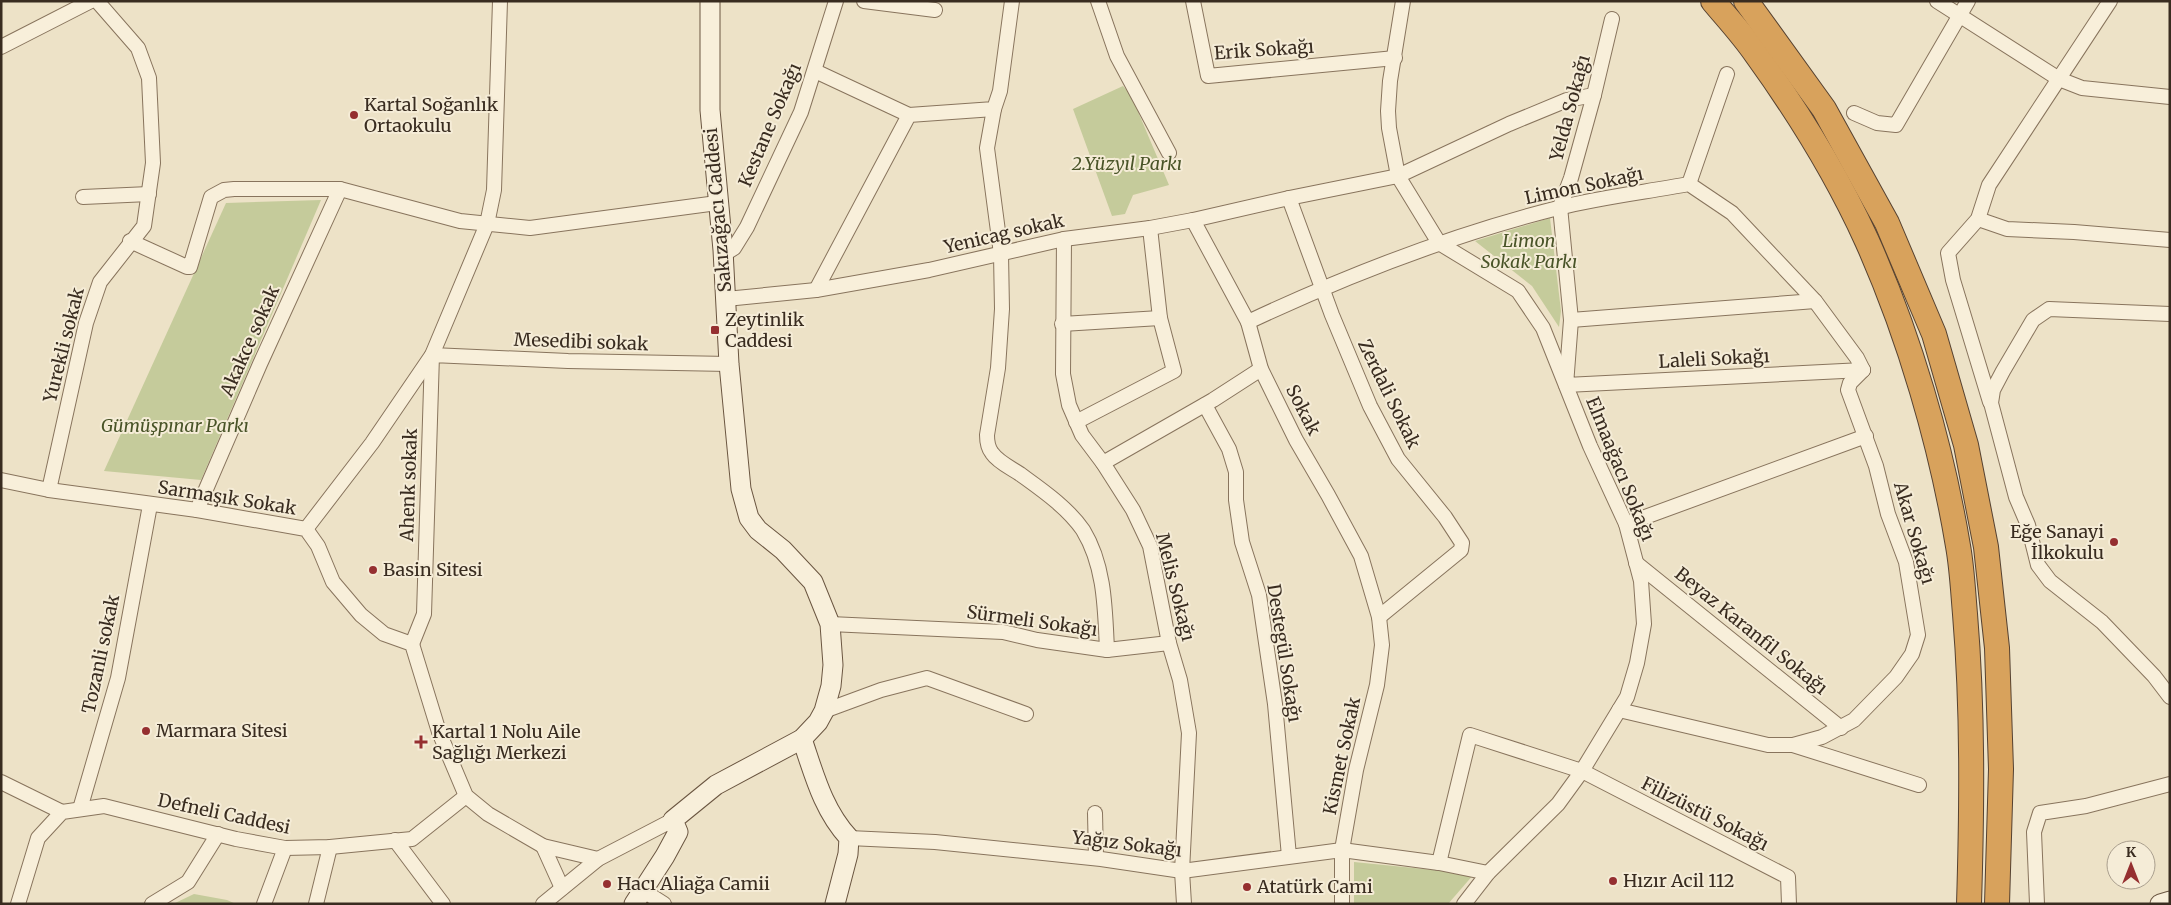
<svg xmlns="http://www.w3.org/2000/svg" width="2171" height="905" font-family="Merriweather,serif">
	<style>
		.green { fill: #c5cb9b }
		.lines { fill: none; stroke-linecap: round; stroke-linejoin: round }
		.street-casing { stroke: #88745d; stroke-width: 16 }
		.secondary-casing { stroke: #6a5540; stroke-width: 21 }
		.highway-casing { stroke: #564231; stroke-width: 26 }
		.street { stroke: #f8efda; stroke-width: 14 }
		.secondary { stroke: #f8efda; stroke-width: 19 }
		.highway { stroke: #d8a25c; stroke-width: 24 }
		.poi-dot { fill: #952f30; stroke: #f5ecd7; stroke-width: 2 }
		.labels { text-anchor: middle; stroke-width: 4; stroke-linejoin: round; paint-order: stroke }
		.street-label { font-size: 18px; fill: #392c20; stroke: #f5ecd7 }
		.poi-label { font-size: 18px; fill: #392c20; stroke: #f5ecd7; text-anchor: start }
		.park-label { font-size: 18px; font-style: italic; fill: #495428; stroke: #f5ecd7 }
	</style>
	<rect width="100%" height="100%" fill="#ede2c7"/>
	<g class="green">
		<path d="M1123 86 1131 95 1169 185 1133 195 1125 214 1112 216 1073 109Z"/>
		<path d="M321 200 201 480 104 471 226 203Z"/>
		<path d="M1550 218 1561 311 1559 327 1532 286 1475 241Z"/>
		<path d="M1354 862 1474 874 1448 904H1354Z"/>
		<path d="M194 894 227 900 236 904H173Z"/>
	</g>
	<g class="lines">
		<defs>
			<g id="street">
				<path d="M864 1 935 10"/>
				<path d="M1098 1 1117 56 1169 153"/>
				<path d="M1193 1 1208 76 1395 58"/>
				<path d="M1403 1 1390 81 1388 111 1389 128 1398 176 1439 243 1518 291 1543 328 1590 446 1626 524 1641 581 1644 624 1637 663 1627 697 1582 771 1558 804 1488 873 1464 904"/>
				<path d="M1937 1 2059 79 2082 88 2170 97"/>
				<path d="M1612 19 1594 95 1571 178 1560 207 1571 320 1566 385 1863 370"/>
				<path d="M1 47 91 1"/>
				<path d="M815 71 909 115"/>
				<path d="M994 109 987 148 1001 254 1002 309 998 368 987 435C987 441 988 448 992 453 998 462 1011 468 1020 474 1042 490 1067 507 1083 530 1105 566 1105 609 1107 650"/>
				<path d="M1854 113 1877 123 1896 125 1968 1"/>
				<path d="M1689 184 1727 74"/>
				<path d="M83 197 149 194"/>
				<path d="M1289 198 1332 315 1370 406 1398 459 1445 517 1462 543 1461 550 1379 617"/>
				<path d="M1978 219 2007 229 2074 232 2170 240"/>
				<path d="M1193 220 1248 322 1261 369 1296 440 1328 495 1361 556 1379 617 1382 645 1377 685 1356 770 1342 850V904"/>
				<path d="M1064 239 1063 374 1069 405 1082 435 1103 463 1133 510 1150 546 1169 643 1180 680 1189 733 1182 871 1184 904"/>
				<path d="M130 241 187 267H190L211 197 224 190 234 189H340L460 221 530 228 717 203"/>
				<path d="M723 255 734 248 747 227 801 112 836 1"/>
				<path d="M816 290 909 115 994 109 1000 91 1012 1"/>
				<path d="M726 299 816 290 929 270 1064 239 1150 228 1193 220 1289 198 1398 176 1509 124 1567 100 1594 95"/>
				<path d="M2170 314 2049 309 2033 320 2003 371 1993 390 1991 403 2016 497 2028 525 2038 565 2050 581 2102 622 2154 676 2170 697"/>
				<path d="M1571 320 1815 301"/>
				<path d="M1248 322C1348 275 1451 235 1558 208 1601 197 1646 192 1689 184L1732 213 1815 301 1857 358 1863 370"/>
				<path d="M1062 324 1160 318"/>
				<path d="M1990 402 1953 280 1948 253 1978 219 1989 185 2110 1"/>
				<path d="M1205 405 1229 449 1236 472V500L1242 542 1259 595 1275 704 1289 856"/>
				<path d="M1076 422 1174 371 1160 318 1150 228"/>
				<path d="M1103 463 1213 400 1261 369"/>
				<path d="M1 480 49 490 197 510 306 529 318 546 333 582 361 615 384 634 412 644 439 732 466 796 488 814 543 846 598 859"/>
				<path d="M49 490 86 323 100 282 144 226 153 163 149 78 138 48 97 1"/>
				<path d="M197 510 260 364 340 189"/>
				<path d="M1626 524 1866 436"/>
				<path d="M306 529 372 443 432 355 487 224 494 190 500 1"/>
				<path d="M1636 563 1841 728"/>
				<path d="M830 624 1003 632 1037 640 1107 650 1169 643"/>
				<path d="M412 644 424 614 432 355 568 361 729 364"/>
				<path d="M1619 710 1768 745H1793L1822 737 1854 720 1896 677 1912 654 1918 635 1906 562 1888 514 1876 466 1848 390 1850 383 1863 370"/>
				<path d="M824 711 881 690 927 678 1026 714"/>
				<path d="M1793 745 1919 785"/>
				<path d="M1 782 62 812"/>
				<path d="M80 809 118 678 150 505"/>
				<path d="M1095 813 1096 858"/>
				<path d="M849 838 935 842 1101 859 1182 871 1342 850 1439 863 1488 873"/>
				<path d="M395 840 443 904"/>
				<path d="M543 846 562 888"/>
				<path d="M1439 863 1470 735 1582 771 1788 877 1789 904"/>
				<path d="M642 890 664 904"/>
				<path d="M18 904 38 838 62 812 104 806 236 839 285 848 330 847 412 839 466 796"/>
				<path d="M152 904 188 882 218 834"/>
				<path d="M264 904 285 848"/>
				<path d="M316 904 330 847"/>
				<path d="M543 904 598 859 673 820"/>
				<path d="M2037 904 2034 832 2040 813 2086 806 2170 784"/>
			</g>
			<g id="secondary">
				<path d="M802 739C814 774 823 810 849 838L848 854 835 904"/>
				<path d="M634 904 665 856 678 832 673 820 716 785 802 739 818 722 824 711 831 686 833 665 830 624 813 582 783 550 758 530 749 518 741 489 729 364 723 250 710 110V1"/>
				<path d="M2160 904 2170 901"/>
			</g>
			<g id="highway">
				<path d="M1713 1C1728 19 1743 35 1756 54 1798 112 1837 175 1867 241 1909 335 1941 444 1958 546 1962 568 1963 591 1965 614 1973 710 1972 807 1969 904"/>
				<path d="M1746 1 1824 109 1887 223 1934 334 1966 445 1986 547 1997 648 2001 769 1997 904"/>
			</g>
		</defs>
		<use href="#street" class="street-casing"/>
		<use href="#secondary" class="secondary-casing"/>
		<use href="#highway" class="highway-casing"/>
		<use href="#street" class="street"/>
		<use href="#secondary" class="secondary"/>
		<use href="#highway" class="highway"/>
	</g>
	<g class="poi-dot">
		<circle cx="354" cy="115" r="5"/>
		<rect x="710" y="325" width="10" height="10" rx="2.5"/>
		<circle cx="2114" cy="542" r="5"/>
		<circle cx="373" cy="570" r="5"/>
		<circle cx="146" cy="731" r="5"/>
		<path d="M418.5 734.5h5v5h5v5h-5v5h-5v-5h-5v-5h5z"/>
		<circle cx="1613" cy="881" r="5"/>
		<circle cx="607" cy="884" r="5"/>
		<circle cx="1247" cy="887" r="5"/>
	</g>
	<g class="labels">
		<g class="street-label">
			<text transform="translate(1264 50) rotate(-4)" y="6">Erik Sokağı</text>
			<text transform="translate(1570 108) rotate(-75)" y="6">Yelda Sokağı</text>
			<text transform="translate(770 125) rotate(-67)" y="6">Kestane Sokağı</text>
			<text transform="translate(1584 186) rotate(-12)" y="6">Limon Sokağı</text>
			<text transform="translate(718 210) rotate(-95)" y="6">Sakızağacı Caddesi</text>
			<text transform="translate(1004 234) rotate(-13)" y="6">Yenicag sokak</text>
			<text transform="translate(250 341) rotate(-66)" y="6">Akakce sokak</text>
			<text transform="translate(581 342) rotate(2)" y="6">Mesedibi sokak</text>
			<text transform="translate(64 345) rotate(-76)" y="6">Yurekli sokak</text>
			<text transform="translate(1714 359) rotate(-3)" y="6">Laleli Sokağı</text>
			<text transform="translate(1389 394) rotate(64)" y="6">Zerdali Sokak</text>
			<text transform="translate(1303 410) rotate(63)" y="6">Sokak</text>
			<text transform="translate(1620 469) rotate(68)" y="6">Elmaağacı Sokağı</text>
			<text transform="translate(409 485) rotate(-88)" y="6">Ahenk sokak</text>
			<text transform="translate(227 498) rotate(9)" y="6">Sarmaşık Sokak</text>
			<text transform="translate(1914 533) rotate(74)" y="6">Akar Sokağı</text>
			<text transform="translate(1175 587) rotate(76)" y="6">Melis Sokağı</text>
			<text transform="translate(1032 621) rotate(8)" y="6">Sürmeli Sokağı</text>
			<text transform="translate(1751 631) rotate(39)" y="6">Beyaz Karanfil Sokağı</text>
			<text transform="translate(1284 653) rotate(81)" y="6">Destegül Sokağı</text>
			<text transform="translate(101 654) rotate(-78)" y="6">Tozanli sokak</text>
			<text transform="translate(1342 756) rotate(-78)" y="6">Kismet Sokak</text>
			<text transform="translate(224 814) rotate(12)" y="6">Defneli Caddesi</text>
			<text transform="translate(1705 814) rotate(27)" y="6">Filizüstü Sokağı</text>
			<text transform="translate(1127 844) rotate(7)" y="6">Yağız Sokağı</text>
		</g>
		<g class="poi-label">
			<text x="364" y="111">Kartal Soğanlık<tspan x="364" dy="21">Ortaokulu</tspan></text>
			<text x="725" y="326">Zeyti̇nli̇k<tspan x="725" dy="21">Caddesi̇</tspan></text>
			<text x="2104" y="538" text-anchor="end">Eğe Sanayi<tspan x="2104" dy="21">İlkokulu</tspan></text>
			<text x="383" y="576">Basin Sitesi</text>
			<text x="156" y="737">Marmara Sitesi</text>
			<text x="432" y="738">Kartal 1 Nolu Aile<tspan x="432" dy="21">Sağlığı Merkezi</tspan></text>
			<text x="1623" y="887">Hızır Acil 112</text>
			<text x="617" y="890">Hacı Aliağa Camii</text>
			<text x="1257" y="893">Atatürk Cami</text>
		</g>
		<g class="park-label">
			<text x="1127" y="170">2.Yüzyıl Parkı</text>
			<text x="1529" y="247">Limon<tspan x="1529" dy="21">Sokak Parkı</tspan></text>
			<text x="175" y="432">Gümüşpınar Parkı</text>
		</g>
	</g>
	<rect width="2171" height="905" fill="none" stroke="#392c20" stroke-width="5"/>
	<g transform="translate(2131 865)"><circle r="24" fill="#f5ecd7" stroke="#aa9f8e"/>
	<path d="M0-4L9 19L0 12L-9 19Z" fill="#952f30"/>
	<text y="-8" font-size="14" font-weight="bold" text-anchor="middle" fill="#392c20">K</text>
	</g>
</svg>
